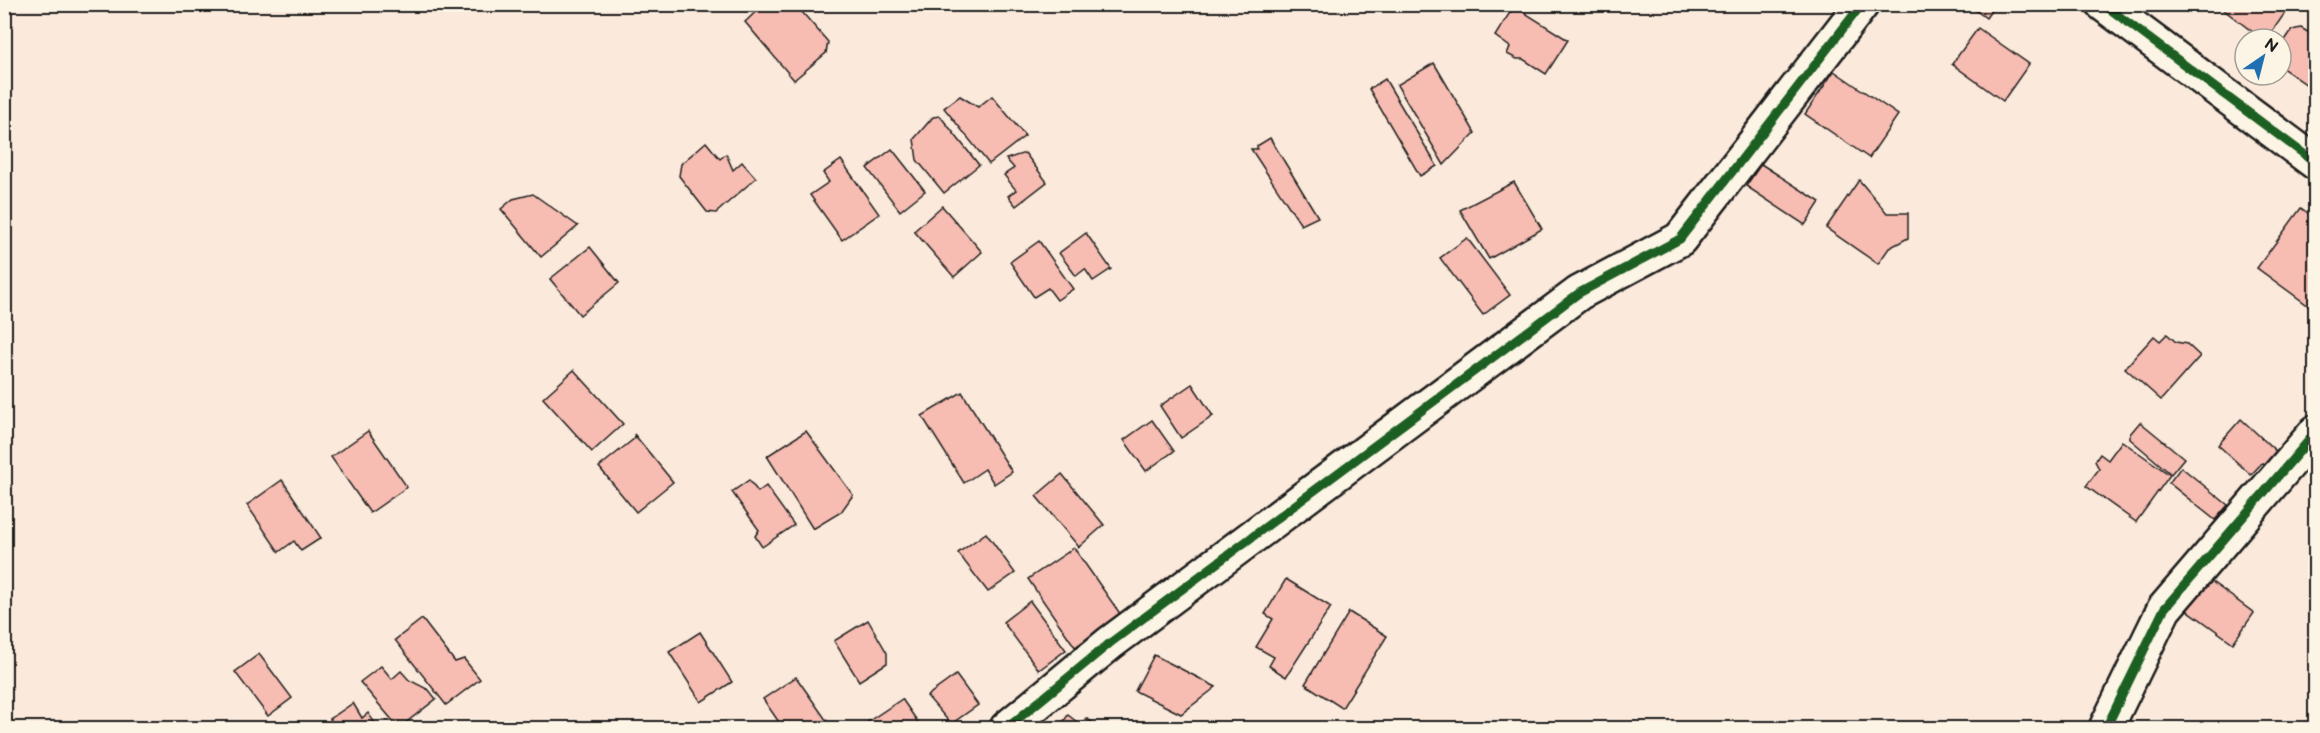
<svg xmlns="http://www.w3.org/2000/svg" width="2320" height="733" font-family="'Balsamiq Sans',sans-serif">
	<style>
		.building { fill: #f7bcb2; stroke: #1c1c1c; stroke-width: 1.5 }
		.lines { fill: none; stroke-linecap: round; stroke-linejoin: round }
		.minor-casing { stroke: #1c1c1c; stroke-width: 38 }
		.minor { stroke: #fcf5e5; stroke-width: 33 }
		.cycleway-casing { stroke: #fcf5e5; stroke-width: 13 }
		.cycleway { stroke: #1b5e20; stroke-width: 9 }
	</style>
	<rect width="100%" height="100%" fill="#fbeadb"/>
	<filter id="ink" filterUnits="userSpaceOnUse"><feTurbulence type="fractalNoise" baseFrequency=".0167" numOctaves="2"/><feDisplacementMap in="SourceGraphic" scale="12" xChannelSelector="R" yChannelSelector="G"/><feConvolveMatrix kernelMatrix="1 2 1 2 8 2 1 2 1" color-interpolation-filters="sRGB"/></filter>
	<g filter="url(#ink)">
		<g class="building">
			<path d="M764 4H795L828 42 826 53 794 80 745 22Z"/>
			<path d="M1967 4H1996L1986 18Z"/>
			<path d="M2216 4H2280L2287 10 2267 39H2262Z"/>
			<path d="M1514 6 1568 40 1546 74 1523 59H1517L1507 54 1510 47 1495 36Z"/>
			<path d="M1978 28 2029 64 2003 101 1952 64Z"/>
			<path d="M2301 28 2316 37V91L2281 67V46L2292 30Z"/>
			<path d="M1434 63 1475 133 1444 165 1397 85Z"/>
			<path d="M1834 71 1898 115 1869 158 1805 114Z"/>
			<path d="M1385 79 1437 166 1420 176 1369 89Z"/>
			<path d="M960 96 978 107 992 96 1025 136 989 164 944 108Z"/>
			<path d="M940 116 979 165 944 193 917 160 914 139 933 117Z"/>
			<path d="M1270 138 1318 217 1301 225 1251 149H1257V146Z"/>
			<path d="M706 142 720 159 726 154 733 170 742 162 756 178 716 213 707 212 679 176 681 164Z"/>
			<path d="M892 149 925 191 900 211 867 168Z"/>
			<path d="M1025 153 1047 182 1016 206 1008 196 1016 190 1004 175 1014 168 1006 159Z"/>
			<path d="M841 160 879 214 842 240 810 195 829 182 823 173Z"/>
			<path d="M1761 164 1820 202 1805 225 1746 186Z"/>
			<path d="M1859 180 1887 213H1908V238L1889 248 1878 264 1826 228Z"/>
			<path d="M1514 182 1542 229 1489 259 1460 210Z"/>
			<path d="M533 194 578 226 541 257 501 209 513 199Z"/>
			<path d="M942 206 982 252 954 277 914 231Z"/>
			<path d="M2301 208 2316 219 2313 309 2257 268Z"/>
			<path d="M1086 233 1111 269 1093 281 1085 269 1076 276 1059 253Z"/>
			<path d="M1467 238 1510 295 1483 315 1440 258Z"/>
			<path d="M1039 241 1073 289 1057 300 1048 288 1034 297 1010 262Z"/>
			<path d="M590 247 619 283 580 315 550 279Z"/>
			<path d="M2167 334 2176 342 2187 344 2200 356 2161 400 2125 368 2154 336 2160 341Z"/>
			<path d="M574 370 623 424 592 452 543 398Z"/>
			<path d="M1192 384 1213 416 1181 438 1160 406Z"/>
			<path d="M962 392 1012 472 994 484 985 469 964 483 922 416Z"/>
			<path d="M2241 419 2278 453 2275 468 2262 463 2251 475 2218 445Z"/>
			<path d="M1152 420 1174 451 1146 471 1124 440Z"/>
			<path d="M2140 422 2184 458 2171 474 2130 439V434Z"/>
			<path d="M368 431 407 487 370 513 331 457Z"/>
			<path d="M806 431 853 495 841 512 813 529 767 456Z"/>
			<path d="M634 434 673 482 636 512 599 467 635 438Z"/>
			<path d="M2122 441 2170 475 2136 522 2086 486 2099 469 2095 461 2100 454 2108 460Z"/>
			<path d="M2181 467 2228 505 2215 520 2169 483Z"/>
			<path d="M1062 474 1104 525 1079 547 1036 496Z"/>
			<path d="M282 480 321 538 301 551 294 541 279 552 247 505Z"/>
			<path d="M749 480 758 492 766 486 794 525 762 547 755 536 759 530 732 492Z"/>
			<path d="M986 533 1015 573 988 592 958 553Z"/>
			<path d="M1074 548 1121 615 1075 647 1028 579Z"/>
			<path d="M1286 579 1331 607 1286 677 1269 666 1274 657 1256 647 1273 619 1265 614Z"/>
			<path d="M2208 579 2254 613 2233 643 2186 609Z"/>
			<path d="M1030 601 1066 650 1039 670 1003 622Z"/>
			<path d="M1349 612 1387 636 1342 708 1305 684Z"/>
			<path d="M422 619 455 662 464 659 480 679 446 705 395 640Z"/>
			<path d="M868 620 887 653V663L859 681 834 641Z"/>
			<path d="M700 632 732 682 701 702 669 652Z"/>
			<path d="M259 654 292 698 268 716 235 672Z"/>
			<path d="M1154 655 1216 687 1181 714 1135 691Z"/>
			<path d="M381 666 392 679 401 671 409 680 429 690 436 699 399 728 360 682Z"/>
			<path d="M956 675 978 705 951 724 927 696Z"/>
			<path d="M796 677 829 724 812 728H783L763 699Z"/>
			<path d="M902 699 922 728H869L866 723Z"/>
			<path d="M353 703 362 718 368 713 377 726 373 728H337L330 719Z"/>
			<path d="M1068 715 1081 725 1086 718 1100 728H1059Z"/>
		</g>
		<g class="lines">
			<defs>
				<g id="minor">
					<path d="M2103 4 2316 163"/>
					<path d="M1007 728 1110 643 1579 293 1680 239 1862 4"/>
					<path d="M2106 728 2164 609 2316 432"/>
				</g>
			</defs>
			<use href="#minor" class="minor-casing"/>
			<use href="#minor" class="minor"/>
			<defs>
				<g id="cycleway">
					<path d="M2103 4 2316 163"/>
					<path d="M1007 728 1110 643 1579 293 1680 239 1862 4"/>
					<path d="M2106 728 2164 609 2316 432"/>
				</g>
			</defs>
			<use href="#cycleway" class="cycleway-casing"/>
			<use href="#cycleway" class="cycleway"/>
		</g>
	</g>
	<rect width="2320" height="733" fill="none" stroke="#fcf5e5" stroke-width="24"/>
	<rect x="12" y="12" width="2296" height="709" fill="none" stroke="#1c1c1c" stroke-width="2" filter="url(#ink)"/>
	<g transform="translate(2263 57) rotate(35)"><circle r="28" fill="#fcf5e5" stroke="#a29e95" stroke-width="1.5"/>
	<path d="M0-4.5L10 22L0 15L-10 22Z" fill="#1f6fb2"/>
	<text y="-9" font-size="16" font-weight="bold" text-anchor="middle" fill="#1c1c1c">N</text>
	</g>
</svg>
